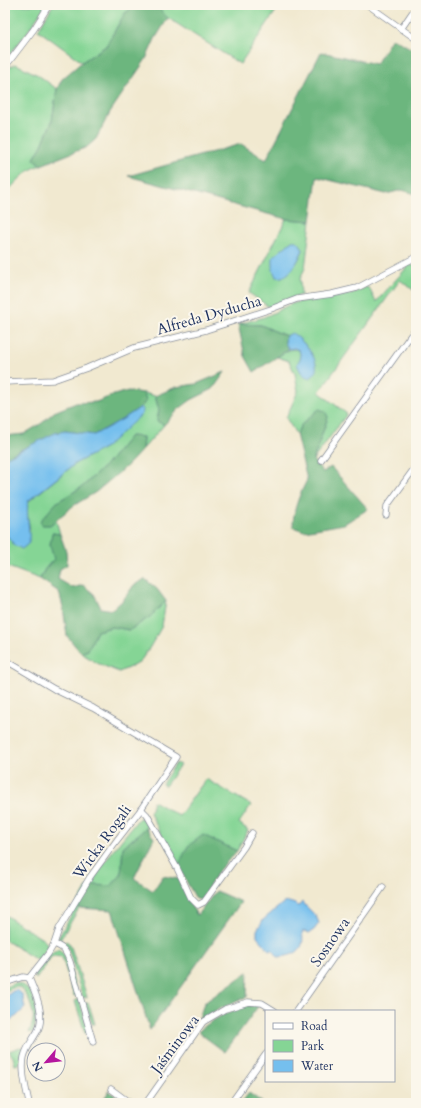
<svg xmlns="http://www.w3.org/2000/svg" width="421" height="1108" font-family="Cardo,serif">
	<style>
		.green { fill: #85d595; stroke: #50827a; fill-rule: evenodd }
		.forest { fill: #6cb67e; stroke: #44726e }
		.water { fill: #75bfee; stroke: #4877a6 }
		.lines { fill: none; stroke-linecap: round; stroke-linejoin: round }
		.minor-casing { stroke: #868c97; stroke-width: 7 }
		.minor { stroke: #fff; stroke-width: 5.5 }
		.labels { text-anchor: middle; stroke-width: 4; stroke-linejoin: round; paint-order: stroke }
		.street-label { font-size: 15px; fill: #1b2f5e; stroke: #fbf7ec }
	</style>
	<rect width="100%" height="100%" fill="#fbf7ec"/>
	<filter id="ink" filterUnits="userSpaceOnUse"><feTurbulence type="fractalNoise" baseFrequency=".025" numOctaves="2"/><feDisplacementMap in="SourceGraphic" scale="8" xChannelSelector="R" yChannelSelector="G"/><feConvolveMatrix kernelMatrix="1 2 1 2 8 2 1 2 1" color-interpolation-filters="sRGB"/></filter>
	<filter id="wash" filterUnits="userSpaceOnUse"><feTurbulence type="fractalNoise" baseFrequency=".012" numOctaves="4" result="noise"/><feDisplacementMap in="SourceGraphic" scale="16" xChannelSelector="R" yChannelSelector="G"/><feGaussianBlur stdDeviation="0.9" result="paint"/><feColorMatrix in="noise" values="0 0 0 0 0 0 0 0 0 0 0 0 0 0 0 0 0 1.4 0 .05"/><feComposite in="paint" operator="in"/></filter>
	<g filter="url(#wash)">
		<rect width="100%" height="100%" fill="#f1e9d0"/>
		<g class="green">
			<path d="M5 5H46L26 34 5 60Z"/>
			<path d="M53 5H137L125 13 106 46 82 62 38 30Z"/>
			<path d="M155 5H280L240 64 168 18Z"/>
			<path d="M16 64 38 75 57 89 52 121 42 145 34 159 41 165C25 170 16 183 5 194V70L7 68Z"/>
			<path d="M286 219 311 221 305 268 300 279 301 295 269 307 249 293ZM292 241 303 250C298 261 292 273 281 278L279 252Z"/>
			<path d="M410 264 411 266 416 265V292L400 280 319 392 347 414 313 460 328 417 302 424 296 434 286 418 298 391 295 374 289 361 277 357C284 353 290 347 299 350L301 357 314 359C309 349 302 339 292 334L286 336 261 325 238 324C249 321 262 319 273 313 281 309 289 304 298 302 323 297 343 300 366 287L369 288 376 302Z"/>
			<path d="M144 393 155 396 159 410 157 421 164 425 142 450 143 437 130 436 108 463 82 487 57 502 50 525 56 520 60 534 52 533 50 545 54 559 45 569 40 579 8 567 9 559 5 553V533L14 545 30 530 27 513 28 502 76 463 106 447 143 410 141 407 146 401Z"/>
			<path d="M166 601 162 626 150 647 139 663 119 672 97 663 81 653 88 650 97 631 112 627 130 630 151 616Z"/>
			<path d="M176 763 180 765 165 786 162 784Z"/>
			<path d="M206 779 251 805 239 823 248 830 237 851 203 836 178 866 150 813 153 801 179 816Z"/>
			<path d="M139 818H144L150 825 123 847 121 875 111 886 93 885 60 940 58 938 86 889 112 852Z"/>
			<path d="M5 915 44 940 48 945 39 960 35 959 5 940Z"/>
			<path d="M66 941 70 944 87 997 83 998 68 948 64 943Z"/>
			<path d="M58 949C68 953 74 984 77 995L74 996 62 957 54 956 51 957 36 979 35 975 51 953Z"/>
			<path d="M16 983C38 987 39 1016 33 1032L29 1033C30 1029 33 1024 33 1020 35 1012 26 988 17 987 13 987 9 990 5 991V987Z"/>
			<path d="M79 999 89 1033H85L75 1001Z"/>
			<path d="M88 1002 95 1024H92L85 1003Z"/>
			<path d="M20 1047 25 1048 19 1064 15 1065 13 1057 9 1051Z"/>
		</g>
		<g class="forest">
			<path d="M137 5H155L168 18 155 39 146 59 110 112 96 139 87 147 41 165 34 159 42 145 52 121 57 89 62 79 82 62 106 46 125 13Z"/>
			<path d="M392 38 416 51V194L402 190 386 194 317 177 311 221 286 219 128 176 241 144 266 160 321 52 376 64Z"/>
			<path d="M238 324 261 325 286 336 285 343 289 349 254 372 245 356Z"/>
			<path d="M225 372 213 389 191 400 179 409 164 425 157 421 159 410 155 396 176 387 196 384Z"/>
			<path d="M128 391 144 393 146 401 141 407 123 419 94 435 65 431 20 450 5 458V436L24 434 42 423 54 412 76 403 96 402 114 395Z"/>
			<path d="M319 409 325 411 328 417 313 460 323 472 331 467 368 509 344 524 304 531 293 527C293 509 299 496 307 480L296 434 302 424Z"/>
			<path d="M130 436 143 437 142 450 128 465 96 492 73 506 50 525H42L40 521 57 502 82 487 108 463Z"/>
			<path d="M52 533 60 534 66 551 67 565 60 569 58 579 73 588 83 585 94 594 101 608 112 610 123 600 134 585 145 579 157 589 166 601 151 616 130 630 112 627 97 631 88 650 81 653 67 636 63 607 59 592 40 579 45 569 54 559 50 545Z"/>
			<path d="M146 828 154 838 134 878 153 891 163 876 179 879 189 902 197 915 216 891 241 902 150 1030 112 910 78 908 93 885 111 886 121 875 123 847Z"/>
			<path d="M203 835 237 851 219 870 201 900 195 897 178 866 188 846Z"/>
			<path d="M248 972 247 997 219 1009 199 1019 204 1003Z"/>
			<path d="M249 1005H259L225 1052 198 1032C213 1018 230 1011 249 1005Z"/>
			<path d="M109 1091 126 1103H101Z"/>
			<path d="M249 1093 263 1103H241Z"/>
		</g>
		<g class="water">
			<path d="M292 241C299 240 300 244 303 250 298 260 290 280 276 277L273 270V257Z"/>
			<path d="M292 333C303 340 328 367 310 378 302 376 300 371 297 364L301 357 299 350 294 348 289 349 285 343 286 336Z"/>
			<path d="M141 407 143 410 142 414 106 447 76 463 28 501C26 515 30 529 29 543L22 549 14 545 5 533V458L55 433 65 431 94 435 123 419Z"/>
			<path d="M289 902 295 904 297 906 300 905 302 902 316 916 319 923 314 930 309 933 304 931 302 932C306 950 295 956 278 957L273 950H269L257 936V930L263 920 283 903Z"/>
			<path d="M17 990 22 994 25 1008 17 1016 5 1023V997L13 991Z"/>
		</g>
	</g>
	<g filter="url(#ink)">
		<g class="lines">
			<defs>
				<g id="minor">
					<path d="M368 5 416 39"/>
					<path d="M401 29 416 7"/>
					<path d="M5 67 34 29 49 5"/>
					<path d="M5 382 53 380 87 368 134 348 206 330 271 309 297 299 332 294 357 288 416 257"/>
					<path d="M321 460 416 328"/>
					<path d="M386 515 387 506 416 466"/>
					<path d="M5 660 54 689 93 708 176 757 139 812 117 840 90 877 59 929 54 944"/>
					<path d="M141 809 147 815 177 868 191 898 198 905 204 902 244 847 252 833"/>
					<path d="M29 978 48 954 54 944C65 948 66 952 70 962L93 1042"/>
					<path d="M29 978C36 994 46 1016 37 1032 33 1039 26 1048 24 1057 21 1072 26 1088 29 1103"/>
					<path d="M5 983 23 977 29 978"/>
					<path d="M296 1011 383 887"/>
					<path d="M111 1089 130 1103"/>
					<path d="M146 1103 203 1022 225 1009 248 1002 262 1003 275 1011"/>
					<path d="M231 1103 266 1054"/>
				</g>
			</defs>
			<use href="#minor" class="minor-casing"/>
			<use href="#minor" class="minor"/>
		</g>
	</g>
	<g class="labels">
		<g class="street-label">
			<text transform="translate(209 315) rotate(-16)" y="5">Alfreda Dyducha</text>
			<text transform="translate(102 842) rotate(-54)" y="5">Wicka Rogali</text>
			<text transform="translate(330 942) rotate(-55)" y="5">Sosnowa</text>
			<text transform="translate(175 1044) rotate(-53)" y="5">Jaśminowa</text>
		</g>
	</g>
	<rect width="421" height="1108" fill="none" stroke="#fbf7ec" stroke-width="20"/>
	<rect x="265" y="1010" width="130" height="72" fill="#fbf7ec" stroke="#a1a7b3"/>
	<rect x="273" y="1023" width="20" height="6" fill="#ffffff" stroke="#a1a7b3"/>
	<text x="301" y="1030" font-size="12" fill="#1b2f5e">Road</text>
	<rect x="273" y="1040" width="20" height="12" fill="#85d595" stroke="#a1a7b3"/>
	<text x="301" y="1050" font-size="12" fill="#1b2f5e">Park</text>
	<rect x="273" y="1060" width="20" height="12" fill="#75bfee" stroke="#a1a7b3"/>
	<text x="301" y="1070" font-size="12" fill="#1b2f5e">Water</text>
	<g transform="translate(46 1062) rotate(242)"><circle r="19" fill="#fbf7ec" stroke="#a1a7b3"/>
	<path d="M0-3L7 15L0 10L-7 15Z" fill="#b5179e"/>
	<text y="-6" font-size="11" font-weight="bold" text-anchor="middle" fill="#1b2f5e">N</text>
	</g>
</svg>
